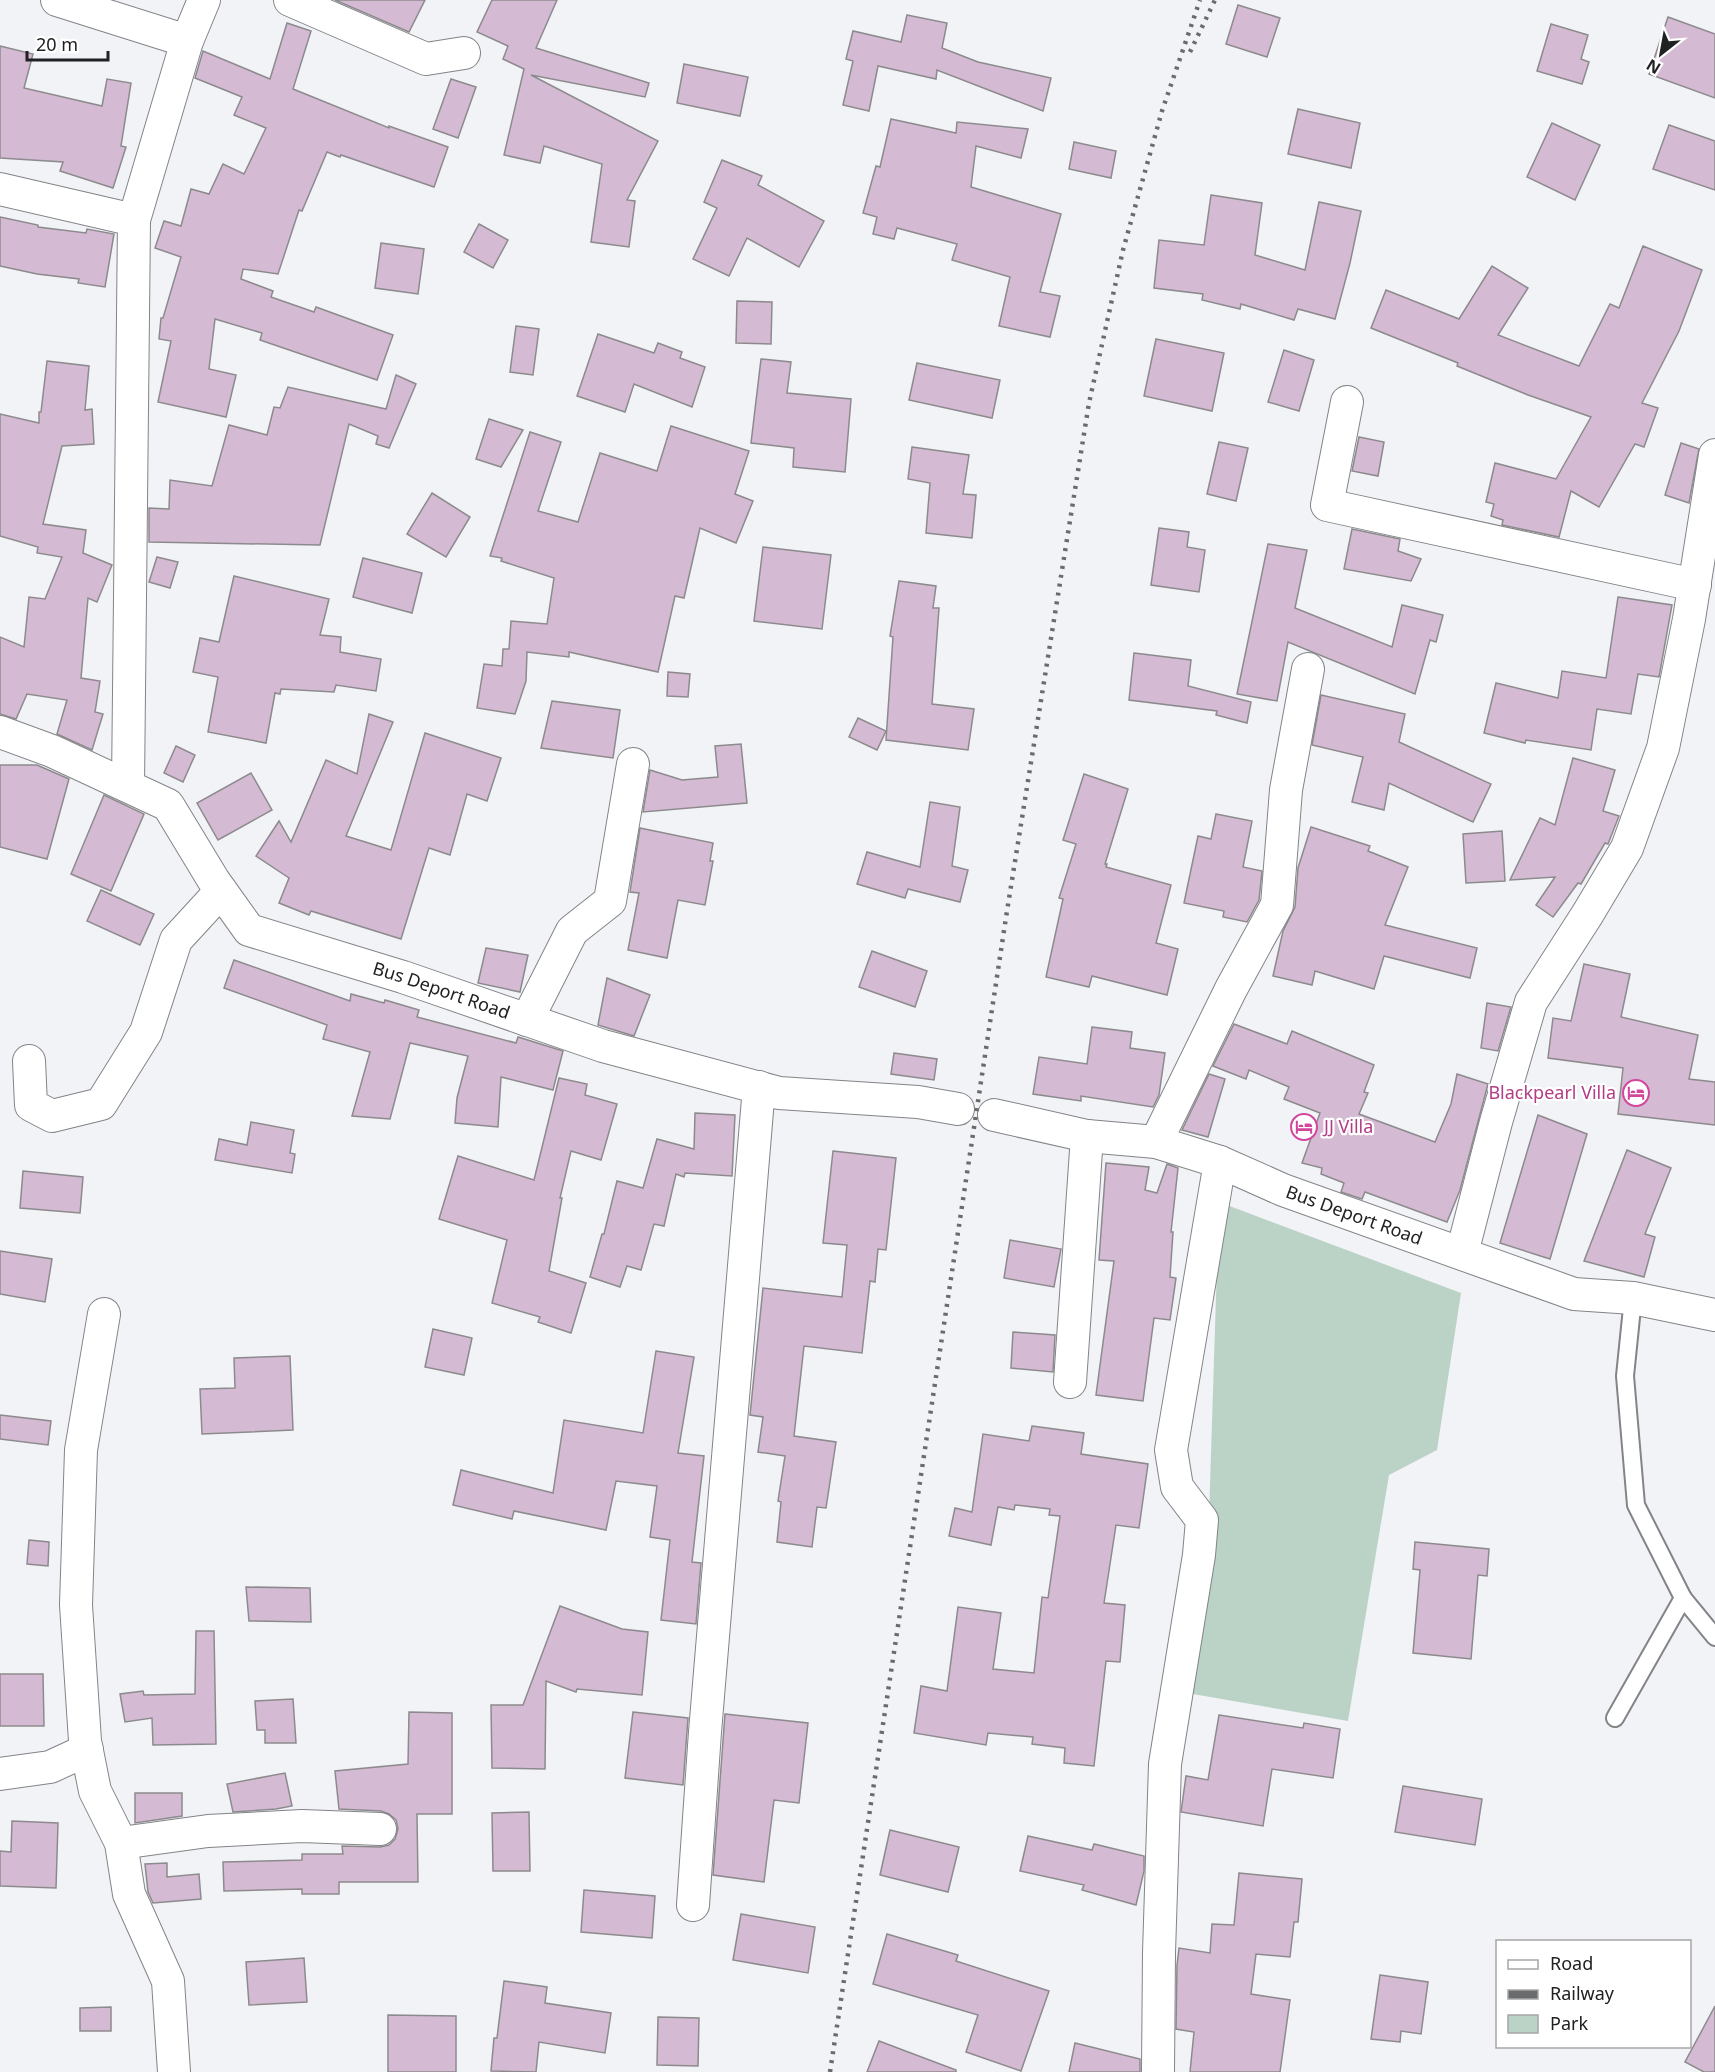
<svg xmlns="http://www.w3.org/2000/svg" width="1715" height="2072" font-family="'Noto Sans',sans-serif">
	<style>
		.green { fill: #bbd3c6 }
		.building { fill: #d4bbd3; stroke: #8d8a8d; stroke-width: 1.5 }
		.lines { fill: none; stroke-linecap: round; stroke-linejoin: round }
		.service-casing { stroke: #828487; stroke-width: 20 }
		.minor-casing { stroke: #828487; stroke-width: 34 }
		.service { stroke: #fff; stroke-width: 16 }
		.minor { stroke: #fff; stroke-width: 32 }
		.rail { stroke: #6a6b6d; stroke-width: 4.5; stroke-dasharray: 3 6; stroke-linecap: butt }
		.labels { text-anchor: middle; stroke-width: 4.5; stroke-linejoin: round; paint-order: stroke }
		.street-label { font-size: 18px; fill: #202122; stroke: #fff }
		.hotel-label { font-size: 18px; fill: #b23c85; stroke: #fff; text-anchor: end }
	</style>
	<rect width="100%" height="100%" fill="#f1f3f7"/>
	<path class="green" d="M1219 1202 1461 1293 1437 1450 1389 1475 1348 1721 1187 1693 1209 1517Z"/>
	<g class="building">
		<path d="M335 0H425L409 32Z"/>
		<path d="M492 0H557L536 48 649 83 645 97 531 75 658 141 627 200 635 201 629 247 591 242 602 164 544 146 540 163 504 155 524 69 503 59 508 46 477 32Z"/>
		<path d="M1238 5 1280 18 1267 57 1226 44Z"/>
		<path d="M907 15 947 23 942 48 978 62 1051 78 1043 111 937 70 936 79 878 66 869 111 843 105 853 61 846 59 853 31 901 42Z"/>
		<path d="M1668 17 1715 34V98L1649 74Z"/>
		<path d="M287 23 311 31 293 89 389 128V126L448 147 434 187 341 155 340 157 327 152 302 211 299 210 278 274 243 269 241 279 273 291 271 297 314 312 316 307 393 335 377 380 260 340 262 333 215 319 209 369 236 375 226 417 158 402 171 341 159 339 161 318H163L181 257 155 248 164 221 181 226 191 189 209 194 223 164 244 174 266 128 234 115 242 97 195 78 203 51 270 79Z"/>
		<path d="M1551 24 1588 35 1581 59 1589 62 1582 84 1537 71Z"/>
		<path d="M0 46 33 54 24 88 102 106 107 79 131 83 121 146 126 147 113 188 60 171 63 162 0 158Z"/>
		<path d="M684 64 748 77 740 116 677 103Z"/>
		<path d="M451 79 476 87 458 138 433 129Z"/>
		<path d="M1298 109 1360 123 1351 168 1288 154Z"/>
		<path d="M891 119 956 133 957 122 1028 129 1021 158 976 146 971 187 1061 214 1040 292 1060 296 1050 337 999 326 1010 277 952 260 957 244 897 228 894 239 873 234 877 217 863 213 876 166 880 167Z"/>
		<path d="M1552 123 1600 145 1575 200 1527 177Z"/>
		<path d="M1669 125 1715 141V190L1653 169Z"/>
		<path d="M1074 142 1116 151 1111 178 1069 169Z"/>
		<path d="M722 160 762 176 758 185 824 221 799 267 747 238 729 276 693 259 717 208 704 202Z"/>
		<path d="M1211 195 1262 203 1255 255 1305 270 1319 202 1361 211 1350 263 1335 319 1298 309 1294 320 1241 304 1240 309 1202 300 1203 294 1154 288 1159 240 1204 245Z"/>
		<path d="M0 217 38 225V227L86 233 87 229 114 234 105 287 78 283 79 279 37 274 0 266Z"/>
		<path d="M479 224 508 240 493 268 464 252Z"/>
		<path d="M381 243 424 249 418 294 375 288Z"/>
		<path d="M1643 246 1702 270 1679 331 1642 403 1658 408 1644 447 1635 444 1599 507 1571 491 1559 537 1502 525 1503 520 1491 516 1494 504 1486 502 1495 463 1556 479 1591 417 1528 395 1457 366 1458 363 1371 328 1386 290 1459 319 1492 266 1528 288 1498 335 1579 366 1610 304 1619 308Z"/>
		<path d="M737 301 772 302 771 344 736 343Z"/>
		<path d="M516 326 539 329 533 375 510 372Z"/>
		<path d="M598 334 654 353 658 343 682 352 680 358 705 367 692 407 634 384 625 412 577 396Z"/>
		<path d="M1156 339 1224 353 1212 411 1144 396Z"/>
		<path d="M1284 350 1314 360 1299 411 1268 402Z"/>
		<path d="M761 359 791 362 787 393 851 399 845 472 793 467 794 448 751 443Z"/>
		<path d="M47 361 89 366 85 410 92 409 94 444 62 446 43 524 86 530 83 553 112 565 97 602 88 598 81 678 100 681 95 712 103 714 92 750 57 734 67 700 27 694 16 719 0 714V637L24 647 29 597 45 599 62 557 37 553 38 547 0 536V414L39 423V412H41Z"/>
		<path d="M917 363 1000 380 992 418 909 400Z"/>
		<path d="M396 375 416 384 389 448 376 444 378 436 349 424 320 545 149 542V508L169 509 170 480 212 486 229 425 267 435 274 407 280 408 288 387 386 409Z"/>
		<path d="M489 419 523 430 501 467 476 459Z"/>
		<path d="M671 426 749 451 735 494 753 501 736 543 700 528 684 598 675 596 658 672 569 652V657L527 652 526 681 515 714 477 708 484 664 502 666 503 649H509L511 621 547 624 554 578 501 561 502 558 490 556 530 432 561 442 538 511 578 522 600 453 657 471Z"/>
		<path d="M1359 437 1384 442 1378 476 1352 471Z"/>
		<path d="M1219 442 1248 448 1236 501 1207 494Z"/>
		<path d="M1681 443 1699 449 1689 503 1665 495Z"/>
		<path d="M912 447 969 455 963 494 976 495 972 538 926 533 930 483 908 479Z"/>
		<path d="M432 493 470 517 446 557 407 534Z"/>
		<path d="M1159 528 1189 532 1187 547 1205 550 1199 592 1151 585Z"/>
		<path d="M1352 529 1400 539 1398 551 1421 559 1411 581 1344 569Z"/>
		<path d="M1268 544 1307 550 1295 608 1392 647 1402 605 1443 615 1436 642 1430 640 1415 694 1288 642 1277 701 1237 694Z"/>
		<path d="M763 547 831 555 822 629 754 621Z"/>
		<path d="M157 557 178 562 170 588 149 582Z"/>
		<path d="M363 558 422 573 412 613 353 597Z"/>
		<path d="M234 576 329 599 320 635 341 637 340 652 381 659 376 691 336 685 334 692 281 689 280 694 275 693 266 743 208 732 218 677 193 672 200 638 219 642Z"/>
		<path d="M899 581 936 586 933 608H939L932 704 974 709 968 750 886 740 893 637 890 636Z"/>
		<path d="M1618 597 1672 605 1659 677 1638 674 1631 714 1597 709 1591 750 1526 740 1525 743 1484 733 1496 683 1558 698 1562 671 1606 678Z"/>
		<path d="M1134 653 1191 660 1188 686 1251 702 1247 723 1216 715 1217 711 1129 700Z"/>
		<path d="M668 672 690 674 688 697 667 696Z"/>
		<path d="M1321 695 1405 714 1399 742 1491 784 1473 822 1389 783 1384 810 1352 802 1363 757 1312 745Z"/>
		<path d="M552 701 620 710 613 758 541 748Z"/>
		<path d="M369 714 393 722 346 836 391 850 425 733 501 758 487 801 467 794 450 855 429 848 401 939 311 911 309 915 279 903 289 878 256 856 279 821 291 842 326 760 357 774Z"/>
		<path d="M858 718 886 731 877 750 849 737Z"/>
		<path d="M741 744 747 803 643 812 650 770 682 780 718 777 715 746Z"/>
		<path d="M176 746 195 755 183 782 164 773Z"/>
		<path d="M1573 758 1615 770 1603 811 1619 816 1608 844 1605 843 1581 884 1578 883 1553 917 1536 905 1555 877 1510 880 1540 818 1555 825Z"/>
		<path d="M0 765H37L69 779 47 859 0 847Z"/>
		<path d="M251 773 272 810 218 840 197 803Z"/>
		<path d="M1084 774 1128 789 1105 864H1107L1106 867 1171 885 1156 943 1178 949 1167 995 1092 976 1089 987 1046 977 1063 899 1059 898 1076 844 1063 840Z"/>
		<path d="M104 795 144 814 111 891 71 874Z"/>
		<path d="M930 802 960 807 952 866 968 870 960 902 908 889 905 898 857 884 867 852 920 867Z"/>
		<path d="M1216 814 1252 821 1243 867 1262 871 1259 900 1247 922 1223 917 1224 911 1184 903 1198 836 1211 839Z"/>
		<path d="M1311 827 1370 846 1368 851 1408 867 1385 925 1477 948 1470 978 1384 956 1374 989 1315 971 1312 985 1273 976 1283 931 1295 907 1298 868Z"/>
		<path d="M640 828 713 843 710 861H713L705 905 678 900 667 958 628 950 639 893 630 892Z"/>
		<path d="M1502 831 1505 881 1466 883 1463 834Z"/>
		<path d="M101 890 154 914 140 945 87 921Z"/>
		<path d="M486 948 528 955 520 992 478 983Z"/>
		<path d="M872 951 927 971 915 1007 859 987Z"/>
		<path d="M234 960 350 1001 351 994 384 1003 385 1000 419 1010 417 1017 516 1043 518 1037 563 1051 553 1090 501 1077 498 1127 455 1123 457 1098 468 1056 410 1043 390 1119 352 1116 370 1052 323 1039 327 1025 224 988Z"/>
		<path d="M1584 964 1630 974 1621 1017 1698 1035 1689 1079 1715 1082V1125L1618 1114 1623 1068 1548 1058 1553 1018 1571 1021Z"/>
		<path d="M607 978 650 995 634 1036 598 1025Z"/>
		<path d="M1487 1003 1511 1007 1498 1051 1481 1048Z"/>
		<path d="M1234 1024 1287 1044 1292 1031 1374 1065 1364 1092 1368 1093 1359 1114 1435 1142 1451 1104 1457 1074 1488 1084 1460 1190 1447 1222 1365 1192 1362 1199 1341 1192 1344 1183 1321 1174 1322 1168 1302 1163 1320 1113 1284 1099 1289 1087 1249 1070 1246 1079 1213 1066Z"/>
		<path d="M1092 1027 1132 1032 1130 1048 1165 1053 1159 1095 1153 1107 1081 1096V1101L1033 1094 1039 1057 1087 1064Z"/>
		<path d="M894 1053 937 1059 934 1080 891 1074Z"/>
		<path d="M1209 1074 1225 1079 1208 1137 1182 1130Z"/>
		<path d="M559 1078 587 1084 585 1095 617 1104 601 1160 571 1151 560 1198H562L549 1271 586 1283 571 1333 538 1322 540 1317 492 1303 507 1240 439 1219 458 1156 534 1180Z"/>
		<path d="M695 1113 735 1115 732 1176 685 1173 684 1177 676 1174 664 1226 654 1224 641 1270 627 1266 620 1287 590 1277 602 1234H604L617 1181 643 1188 657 1139 694 1149Z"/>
		<path d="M1538 1115 1587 1134 1550 1259 1500 1243Z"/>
		<path d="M251 1122 294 1130 290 1153 295 1154 292 1173 215 1160 219 1139 247 1145Z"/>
		<path d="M1627 1150 1671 1168 1645 1234 1655 1237 1644 1277 1584 1261Z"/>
		<path d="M833 1151 896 1158 886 1250 878 1249 875 1282 870 1281 862 1353 804 1346 794 1436 836 1442 826 1508 817 1507 812 1547 777 1542 781 1502 778 1501 785 1456 758 1452 763 1417 750 1415 763 1288 842 1297 847 1245 823 1243Z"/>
		<path d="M1106 1163 1149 1167 1145 1190 1157 1193 1167 1164 1178 1168 1171 1232H1173L1170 1277 1176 1278 1170 1320 1154 1318 1143 1401 1096 1395 1114 1261 1099 1260Z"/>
		<path d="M23 1171 83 1177 80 1213 20 1208Z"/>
		<path d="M1010 1240 1061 1249 1054 1287 1004 1278Z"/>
		<path d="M0 1251 52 1259 45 1302 0 1294Z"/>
		<path d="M433 1329 472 1338 464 1375 425 1367Z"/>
		<path d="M1013 1332 1055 1335 1053 1372 1011 1368Z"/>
		<path d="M656 1351 694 1357 678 1453 704 1456 692 1562 701 1563 696 1624 661 1620 670 1540 650 1537 657 1486 616 1481 606 1530 514 1511 512 1519 453 1505 461 1470 553 1493 564 1420 643 1433Z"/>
		<path d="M290 1356 293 1430 202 1434 200 1389 235 1388 234 1358Z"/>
		<path d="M0 1415 51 1421 48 1445 0 1439Z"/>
		<path d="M1032 1426 1084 1433 1081 1454 1148 1464 1139 1528 1116 1525 1104 1603 1125 1605 1120 1662 1106 1661 1094 1766 1064 1763 1065 1748 1032 1744 1033 1737 988 1733 986 1745 914 1733 921 1686 947 1691 958 1607 1001 1613 993 1669 1034 1673 1042 1597 1048 1598 1060 1516 1049 1515 1050 1509 1015 1505 1014 1510 998 1507 991 1545 949 1536 955 1508 972 1512 983 1434 1029 1441Z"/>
		<path d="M29 1540 49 1542 48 1566 27 1564Z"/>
		<path d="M1415 1542 1489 1549 1487 1576 1478 1575 1471 1659 1413 1653 1420 1570 1413 1569Z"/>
		<path d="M246 1587 310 1588 311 1622 249 1621Z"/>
		<path d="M560 1606 622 1629 648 1632 642 1695 577 1689 576 1692 546 1681 545 1769 492 1768 491 1705H523Z"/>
		<path d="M196 1631H214L216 1744 153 1745 152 1718 125 1722 120 1694 143 1691 144 1695 195 1694Z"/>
		<path d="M0 1674H43L44 1726H0Z"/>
		<path d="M293 1699 296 1743H265V1730H257L255 1701Z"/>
		<path d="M409 1712 452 1713V1814H417L418 1882H339V1894H302V1889L224 1891 223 1862 302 1860V1854H343L342 1846 380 1847 389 1845 395 1839 398 1829 396 1820 389 1814 381 1811 339 1809 335 1771 408 1764Z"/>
		<path d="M633 1712 688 1718 683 1785 625 1778Z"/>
		<path d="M725 1714 808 1723 799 1803 774 1800 764 1882 713 1875Z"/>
		<path d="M1219 1715 1303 1728 1304 1723 1340 1729 1333 1778 1272 1769 1263 1826 1181 1812 1186 1776 1208 1780Z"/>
		<path d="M285 1773 292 1806 276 1809 233 1812 227 1784Z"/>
		<path d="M1403 1786 1482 1799 1475 1845 1395 1832Z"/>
		<path d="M135 1793H182V1816L135 1823Z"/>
		<path d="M529 1812 530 1871H493L492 1813Z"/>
		<path d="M12 1821 58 1823 56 1888 0 1886V1851L11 1852Z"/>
		<path d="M890 1830 959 1847 948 1892 880 1875Z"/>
		<path d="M1028 1836 1092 1850 1094 1844 1144 1856V1871L1136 1905 1082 1890 1084 1885 1020 1871Z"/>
		<path d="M167 1863V1877L199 1874 201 1899 153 1903 148 1892 145 1864Z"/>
		<path d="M1239 1873 1302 1879 1298 1922H1294L1290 1957 1256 1954 1251 1994 1290 2000 1280 2072H1190L1194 2032 1176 2029 1177 1965 1179 1948 1210 1953 1212 1924 1234 1925Z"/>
		<path d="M584 1890 655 1896 652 1938 581 1932Z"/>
		<path d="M741 1914 815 1927 808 1973 733 1960Z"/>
		<path d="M887 1934 958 1955 956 1961 1049 1991 1021 2071 966 2052 978 2015 873 1984Z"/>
		<path d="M304 1958 307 2002 249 2005 246 1962Z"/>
		<path d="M1380 1975 1428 1982 1421 2034 1401 2031 1400 2042 1371 2039Z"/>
		<path d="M504 1981 547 1987 545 2003 611 2013 605 2053 539 2042 536 2072 491 2071 494 2038H497Z"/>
		<path d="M1715 2006V2072H1704L1685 2062Z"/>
		<path d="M111 2007V2031H80V2008Z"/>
		<path d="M388 2015 456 2016V2072H388Z"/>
		<path d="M658 2017 699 2018 698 2066 657 2065Z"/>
		<path d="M879 2041 956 2070V2072H867Z"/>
		<path d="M1075 2043 1140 2059V2072H1069Z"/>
	</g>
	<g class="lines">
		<defs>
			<g id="service">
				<path d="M1683 1598 1715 1637"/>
				<path d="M1615 1718 1683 1598 1636 1505 1625 1376 1633 1298"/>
			</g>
			<g id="minor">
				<path d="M57 0 187 41"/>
				<path d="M290 0 426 59 464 53"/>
				<path d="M0 189 134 220"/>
				<path d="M1347 402 1327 505 1695 585"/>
				<path id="s1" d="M0 732 52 751 168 805 214 881 249 930 403 977 603 1046 779 1093 918 1102 958 1109"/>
				<path d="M128 786 134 220 187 41 204 0"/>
				<path d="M527 1020 572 931 610 901 633 764"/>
				<path d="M29 1061 31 1105 52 1116 101 1104 146 1032 176 940 221 891"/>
				<path id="s2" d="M994 1115 1087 1136 1156 1142 1220 1162 1283 1190 1574 1294 1633 1298 1715 1315"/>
				<path d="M1156 1142 1231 989 1277 905 1286 790 1308 669"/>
				<path d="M1462 1253 1496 1122 1531 1002 1587 915 1627 848 1663 748 1689 619 1715 455"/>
				<path d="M104 1314 81 1450 76 1605 85 1741 95 1791 121 1843 129 1894 168 1981 174 2072"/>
				<path d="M1070 1382 1087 1136"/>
				<path d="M0 1774 50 1767 87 1750"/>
				<path d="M121 1843 208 1831 302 1826 380 1829"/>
				<path d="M693 1905 705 1732 759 1087"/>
				<path d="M1158 2072 1159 1953 1165 1764 1199 1555 1202 1520 1177 1487 1171 1450 1220 1162"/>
			</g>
		</defs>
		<use href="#service" class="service-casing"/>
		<use href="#minor" class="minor-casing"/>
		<use href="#service" class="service"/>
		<use href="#minor" class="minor"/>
		<g class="rail">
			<path d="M1190 52 1215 0"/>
			<path d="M830 2072 1007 911 1089 403 1123 250 1162 111 1200 0"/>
		</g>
	</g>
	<defs>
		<symbol id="hotel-ring" viewBox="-11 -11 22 22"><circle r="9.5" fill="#fff" stroke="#d1479c" stroke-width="1.5"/><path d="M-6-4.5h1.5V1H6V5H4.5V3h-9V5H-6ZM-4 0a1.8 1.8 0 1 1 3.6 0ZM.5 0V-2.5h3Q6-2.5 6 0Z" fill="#d1479c"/></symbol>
	</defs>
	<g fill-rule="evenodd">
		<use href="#hotel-ring" x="1621" y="1078" width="30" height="30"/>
		<use href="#hotel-ring" x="1289" y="1112" width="30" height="30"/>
	</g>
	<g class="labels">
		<g class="street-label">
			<text dy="6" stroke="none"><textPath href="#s1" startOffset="534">Bus Deport Road</textPath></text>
			<text dy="6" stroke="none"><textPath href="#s2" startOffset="376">Bus Deport Road</textPath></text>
		</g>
		<g class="hotel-label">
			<text x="1616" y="1099">Blackpearl Villa</text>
			<text x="1324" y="1133" text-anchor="start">JJ Villa</text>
		</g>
	</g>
	<rect x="1496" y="1940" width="195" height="108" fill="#ffffff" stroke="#a6a6a7" stroke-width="1.5"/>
	<rect x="1508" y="1960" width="30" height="9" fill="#ffffff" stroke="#a6a6a7" stroke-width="1.5"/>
	<text x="1550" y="1970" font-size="18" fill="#202122">Road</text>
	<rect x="1508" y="1990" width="30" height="9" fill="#6a6b6d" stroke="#a6a6a7" stroke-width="1.5"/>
	<text x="1550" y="2000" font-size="18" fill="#202122">Railway</text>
	<rect x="1508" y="2015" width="30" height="18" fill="#bbd3c6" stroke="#a6a6a7" stroke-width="1.5"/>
	<text x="1550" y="2030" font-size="18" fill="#202122">Park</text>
	<g transform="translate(1661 54) rotate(211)" stroke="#ffffff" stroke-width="4.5" paint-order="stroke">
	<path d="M0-4.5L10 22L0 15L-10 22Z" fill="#202122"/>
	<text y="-9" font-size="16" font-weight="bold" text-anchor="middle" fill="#202122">N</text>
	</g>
	<path d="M27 51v9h81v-9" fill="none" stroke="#202122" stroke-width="3"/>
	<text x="36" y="51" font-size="18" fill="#202122" stroke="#ffffff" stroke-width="4.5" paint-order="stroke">20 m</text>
</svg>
